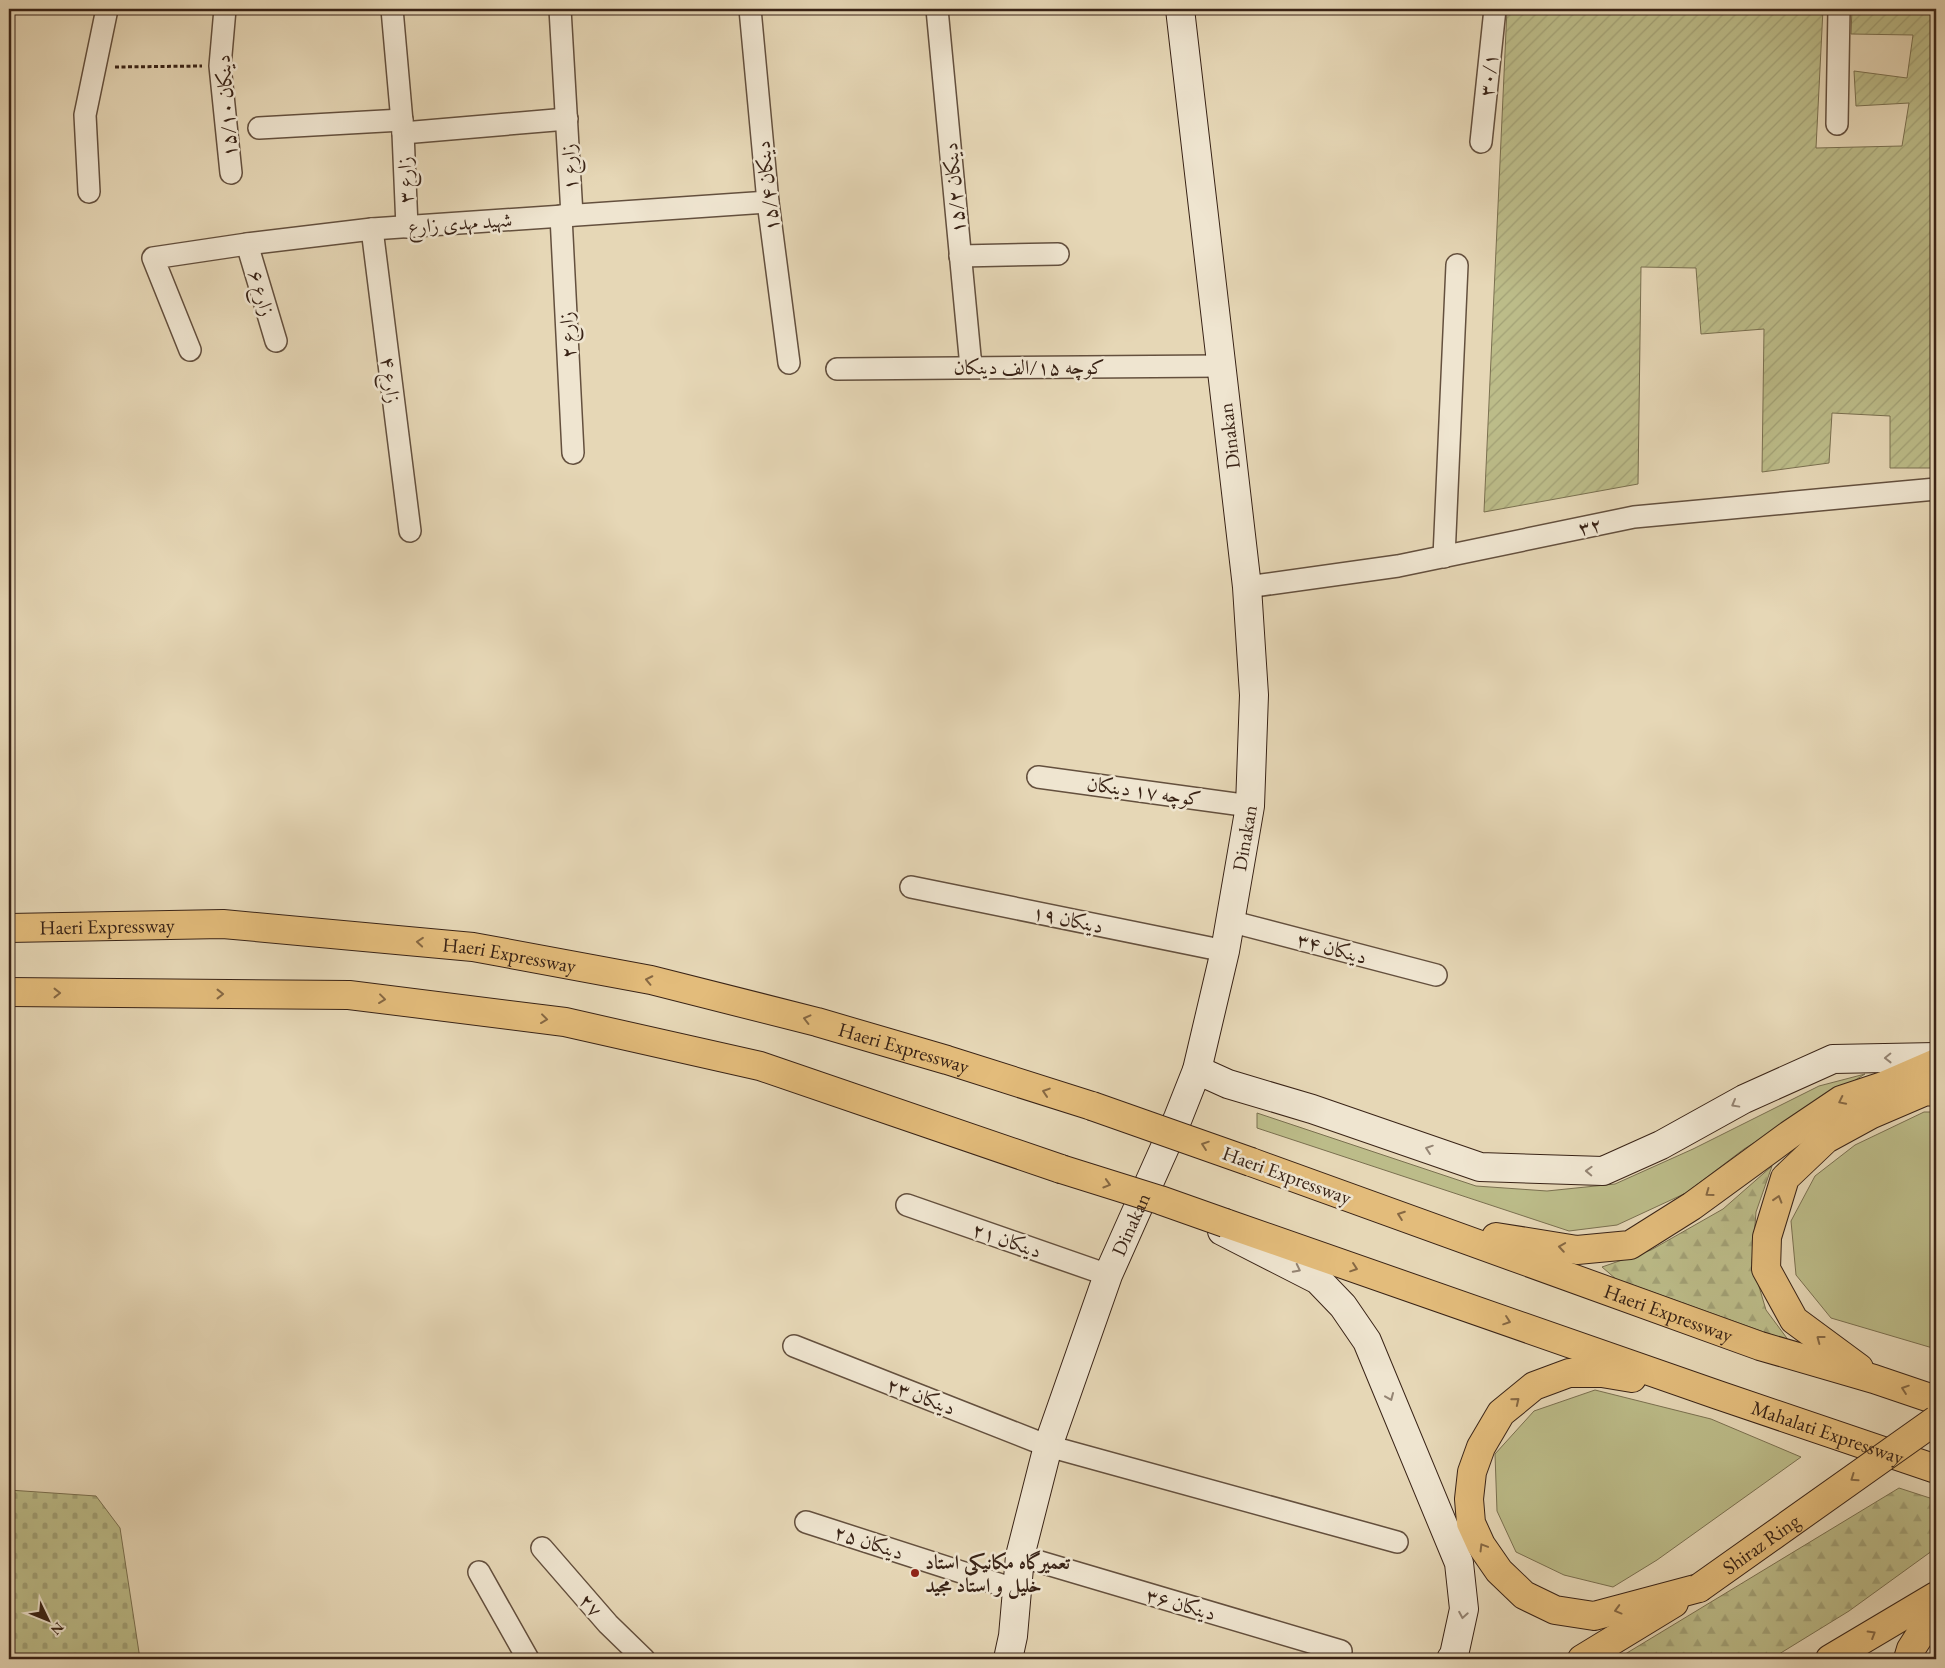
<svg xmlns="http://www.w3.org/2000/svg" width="1945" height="1668" font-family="'EB Garamond',Amiri,serif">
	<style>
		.grass { fill: #bcbc89; stroke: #7a7050 }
		.forest { fill: url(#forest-firs); stroke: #7a7050 }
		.cemetery { fill: url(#cemetery-stones); stroke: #7a7050 }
		.garden { fill: url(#garden-furrows); stroke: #7a7050 }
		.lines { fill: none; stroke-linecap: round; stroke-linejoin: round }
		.street-casing { stroke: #64503e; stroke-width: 24 }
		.secondary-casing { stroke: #392316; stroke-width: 30 }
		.highway-casing { stroke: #392316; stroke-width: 30 }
		.path { stroke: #392316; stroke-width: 3; stroke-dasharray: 4 2.5; stroke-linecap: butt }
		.street { stroke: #efe5d0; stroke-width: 21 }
		.secondary { stroke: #efe5d0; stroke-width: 28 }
		.highway { stroke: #e3bc7b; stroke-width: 28 }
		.highway-bridge-casing { stroke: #392316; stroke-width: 30; stroke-linecap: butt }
		.highway-bridge { stroke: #e3bc7b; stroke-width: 28 }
		.oneway { stroke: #866843 }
		.oneway2 { stroke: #948473 }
		.poi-dot { fill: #8f2418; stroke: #efe5d0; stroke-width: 2 }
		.labels { text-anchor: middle; stroke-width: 5; stroke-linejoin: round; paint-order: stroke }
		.street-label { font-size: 20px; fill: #392316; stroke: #efe5d0 }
		.poi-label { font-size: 20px; font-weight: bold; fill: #392316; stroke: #efe5d0; text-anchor: start }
	</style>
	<defs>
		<pattern id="forest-firs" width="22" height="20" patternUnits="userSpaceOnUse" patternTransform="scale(1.25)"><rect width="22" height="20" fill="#bcbc89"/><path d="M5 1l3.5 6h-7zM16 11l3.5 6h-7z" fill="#a2a176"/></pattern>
		<pattern id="cemetery-stones" width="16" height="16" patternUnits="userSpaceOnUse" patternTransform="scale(1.25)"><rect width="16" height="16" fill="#bcbc89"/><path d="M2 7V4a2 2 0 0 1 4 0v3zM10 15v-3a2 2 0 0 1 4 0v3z" fill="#a2a176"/></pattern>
		<pattern id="garden-furrows" width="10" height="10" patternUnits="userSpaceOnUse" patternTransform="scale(1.25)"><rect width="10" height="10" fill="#bcbc89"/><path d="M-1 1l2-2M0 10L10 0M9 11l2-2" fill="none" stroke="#a2a176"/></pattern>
	</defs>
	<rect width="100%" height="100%" fill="#e6d7b6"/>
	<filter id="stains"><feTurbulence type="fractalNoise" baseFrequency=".004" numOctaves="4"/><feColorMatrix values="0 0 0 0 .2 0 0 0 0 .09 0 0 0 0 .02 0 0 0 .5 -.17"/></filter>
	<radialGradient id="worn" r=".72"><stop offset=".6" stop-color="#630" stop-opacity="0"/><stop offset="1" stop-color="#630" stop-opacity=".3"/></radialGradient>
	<g class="grass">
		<path d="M1865 1074 1744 1149 1686 1193 1617 1225 1569 1231 1257 1128V1113L1476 1186 1547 1191 1615 1184 1693 1149 1819 1086Z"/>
		<path d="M1924 1112H1936V1349L1831 1318 1796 1275 1791 1221 1815 1176 1855 1145Z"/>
		<path d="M1595 1390 1711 1419 1801 1457 1657 1560 1613 1587 1564 1575 1516 1552 1497 1511 1495 1454 1534 1411Z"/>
	</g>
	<g class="forest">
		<path d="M1772 1166 1756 1212 1752 1263 1766 1310 1789 1341 1616 1279 1602 1267 1651 1250 1723 1209Z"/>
		<path d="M1899 1488 1936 1500V1548L1849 1611 1771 1659H1617Z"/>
	</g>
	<path class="cemetery" d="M9 1490 96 1496 120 1528 140 1659H9Z"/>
	<path class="garden" d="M1507 9H1823L1816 148 1902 146 1909 103 1856 106 1854 71 1907 78 1913 35 1851 34 1852 9H1936V468H1890V416L1832 413 1829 463 1762 472 1764 329 1701 334 1696 268 1641 267 1638 484 1484 512Z"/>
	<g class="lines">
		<defs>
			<g id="street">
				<path d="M225 9 220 66 231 173"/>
				<path d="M392 9 403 133 407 227"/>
				<path d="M560 9 572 215"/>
				<path d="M750 9 768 202 789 363"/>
				<path d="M937 9 971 367"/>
				<path d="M1837 124 1839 9"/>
				<path d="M259 128 402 120"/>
				<path d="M403 133 567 119"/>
				<path d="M1481 142 1495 9"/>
				<path d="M89 192 85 115 107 9"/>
				<path d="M561 216 573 453"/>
				<path d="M372 229 410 531"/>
				<path d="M247 244 276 341"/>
				<path d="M960 256 1058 254"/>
				<path d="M190 350 153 258 247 244 372 229 768 202"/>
				<path d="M837 369 1221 366"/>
				<path d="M1444 557 1457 265"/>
				<path d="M1247 587 1398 566 1634 517 1936 489"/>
				<path d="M1038 777 1250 806"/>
				<path d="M911 887 1225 951"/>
				<path d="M1229 921 1436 975"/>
				<path d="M907 1205 1108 1275"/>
				<path d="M794 1346 1048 1446 1397 1542"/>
				<path d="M806 1522 1017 1590"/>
				<path d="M542 1548 608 1624 644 1659"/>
				<path d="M1020 1556 1341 1651"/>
				<path d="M479 1572 528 1659"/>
			</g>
			<g id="secondary">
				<path d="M1197 1070 1228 1084 1312 1109 1480 1167 1603 1171 1661 1145 1744 1099 1833 1059 1936 1057"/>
				<path d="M1222 1231 1318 1280 1343 1306 1367 1341 1459 1563 1464 1609 1454 1655 1451 1659"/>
				<path id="s1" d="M1008 1659 1013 1636 1020 1556 1048 1446 1108 1275 1178 1118 1197 1070 1225 951 1250 806 1254 695 1247 587 1180 9"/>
			</g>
			<g id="highway">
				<path id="s2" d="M9 928 223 924 473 947 651 980 817 1022 947 1060 1092 1106"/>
				<path d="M9 992 349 995 565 1022 760 1066 1061 1169"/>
				<path id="s3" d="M1251 1162 1760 1346 1874 1379 1936 1400"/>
				<path id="s4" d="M1225 1223 1718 1395 1936 1469"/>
				<path d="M1496 1237 1577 1250 1630 1245 1692 1206 1789 1135 1841 1100 1883 1086 1936 1063"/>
				<path d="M1859 1368 1794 1320 1766 1269 1767 1237 1785 1178 1826 1139 1870 1115 1926 1091 1936 1092"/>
				<path d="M1632 1378 1602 1373H1569L1534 1386 1501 1413 1481 1447 1472 1472 1469 1499 1471 1523 1481 1545 1499 1571 1524 1595 1555 1610 1594 1616 1699 1588"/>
				<path d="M1582 1659 1674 1603"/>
				<path d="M1830 1659 1936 1596"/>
				<path d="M1908 1659 1911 1649 1936 1610"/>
			</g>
		</defs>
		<use href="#street" class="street-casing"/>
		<use href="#secondary" class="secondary-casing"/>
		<use href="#highway" class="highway-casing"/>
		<path class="path" d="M115 67 202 66"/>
		<use href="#street" class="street"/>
		<use href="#secondary" class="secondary"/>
		<use href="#highway" class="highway"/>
		<defs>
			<g id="highway-bridge">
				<path d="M1092 1106 1251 1162"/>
				<path d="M1061 1169 1160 1200 1225 1223"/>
				<path id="s5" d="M1699 1588 1936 1420"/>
			</g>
		</defs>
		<use href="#highway-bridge" class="highway-bridge-casing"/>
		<use href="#highway-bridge" class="highway-bridge"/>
	</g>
	<defs><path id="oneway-chevron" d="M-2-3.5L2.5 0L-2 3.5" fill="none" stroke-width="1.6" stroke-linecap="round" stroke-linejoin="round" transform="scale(1.25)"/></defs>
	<g class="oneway">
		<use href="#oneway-chevron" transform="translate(420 942) rotate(-175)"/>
		<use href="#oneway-chevron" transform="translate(649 980) rotate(-168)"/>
		<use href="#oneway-chevron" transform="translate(57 993)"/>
		<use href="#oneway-chevron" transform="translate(220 994)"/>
		<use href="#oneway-chevron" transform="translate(382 999) rotate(7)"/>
		<use href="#oneway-chevron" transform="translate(544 1019) rotate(7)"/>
		<use href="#oneway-chevron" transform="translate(807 1019) rotate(-166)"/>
		<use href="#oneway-chevron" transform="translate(1046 1092) rotate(-162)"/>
		<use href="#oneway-chevron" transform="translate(1842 1101) rotate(154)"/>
		<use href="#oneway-chevron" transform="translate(1205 1145) rotate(-161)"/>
		<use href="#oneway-chevron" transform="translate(1107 1184) rotate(17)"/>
		<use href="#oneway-chevron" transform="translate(1709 1193) rotate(144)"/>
		<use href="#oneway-chevron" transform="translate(1778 1199) rotate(-73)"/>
		<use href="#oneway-chevron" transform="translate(1401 1215) rotate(-160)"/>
		<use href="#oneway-chevron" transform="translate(1562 1247) rotate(-171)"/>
		<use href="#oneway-chevron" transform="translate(1354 1268) rotate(19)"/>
		<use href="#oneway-chevron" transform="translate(1507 1321) rotate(19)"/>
		<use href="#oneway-chevron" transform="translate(1820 1339) rotate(-143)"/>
		<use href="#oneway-chevron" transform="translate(1905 1389) rotate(-161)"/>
		<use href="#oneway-chevron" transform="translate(1516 1401) rotate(-39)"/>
		<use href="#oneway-chevron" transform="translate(1854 1478) rotate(145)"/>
		<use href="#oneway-chevron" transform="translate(1483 1547) rotate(-121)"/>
		<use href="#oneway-chevron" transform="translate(1618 1610) rotate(165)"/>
		<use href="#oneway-chevron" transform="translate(1872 1634) rotate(-31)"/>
	</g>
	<g class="oneway2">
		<use href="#oneway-chevron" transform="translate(1888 1058) rotate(179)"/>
		<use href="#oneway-chevron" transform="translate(1735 1104) rotate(151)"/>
		<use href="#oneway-chevron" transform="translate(1429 1149) rotate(-161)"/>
		<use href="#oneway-chevron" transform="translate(1589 1171) rotate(-178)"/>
		<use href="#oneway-chevron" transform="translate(1297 1269) rotate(27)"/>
		<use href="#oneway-chevron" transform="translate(1390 1397) rotate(67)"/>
		<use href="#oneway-chevron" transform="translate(1463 1615) rotate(100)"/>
	</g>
	<circle class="poi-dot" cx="915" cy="1573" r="5"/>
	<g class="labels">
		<g class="street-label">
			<text transform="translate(1488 75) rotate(-84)" y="7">۳۰/۱</text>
			<text transform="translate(226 106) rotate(-94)" y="7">۱۵/۱۰ دینکان</text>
			<text transform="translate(569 167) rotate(-93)" y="7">۱ زارع</text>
			<text transform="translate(405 180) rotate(-92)" y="7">۳ زارع</text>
			<text transform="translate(767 186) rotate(-96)" y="7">۱۵/۴ دینکان</text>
			<text transform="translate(954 188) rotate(-95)" y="7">۱۵/۲ دینکان</text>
			<text transform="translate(460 223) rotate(-4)" y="7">شهید مهدی زارع</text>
			<text transform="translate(262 293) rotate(74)" y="7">۶ زارع</text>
			<text transform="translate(567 335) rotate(-93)" y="7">۲ زارع</text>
			<text x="1029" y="374">کوچه ۱۵/الف دینکان</text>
			<text transform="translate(391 380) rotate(83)" y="7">۴ زارع</text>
			<text transform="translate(1229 436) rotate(-97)" y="7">Dinakan</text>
			<text transform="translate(1590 526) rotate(-12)" y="7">۳۲</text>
			<text transform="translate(1144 791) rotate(8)" y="7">کوچه ۱۷ دینکان</text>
			<text dy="7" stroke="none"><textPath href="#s1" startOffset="859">Dinakan</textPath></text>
			<text transform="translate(1068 919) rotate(12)" y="7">۱۹ دینکان</text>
			<text dy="7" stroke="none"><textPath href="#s2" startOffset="98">Haeri Expressway</textPath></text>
			<text transform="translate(1332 948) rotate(15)" y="7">۳۴ دینکان</text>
			<text dy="7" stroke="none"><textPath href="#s2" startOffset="502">Haeri Expressway</textPath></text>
			<text dy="7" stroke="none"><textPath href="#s2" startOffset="908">Haeri Expressway</textPath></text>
			<text transform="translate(1287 1175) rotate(20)" y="7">Haeri Expressway</text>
			<text dy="7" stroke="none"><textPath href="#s1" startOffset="454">Dinakan</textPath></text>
			<text transform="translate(1007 1240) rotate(19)" y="7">۲۱ دینکان</text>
			<text dy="7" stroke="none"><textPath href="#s3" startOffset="444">Haeri Expressway</textPath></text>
			<text transform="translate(921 1396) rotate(21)" y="7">۲۳ دینکان</text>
			<text dy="7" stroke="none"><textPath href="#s4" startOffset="638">Mahalati Expressway</textPath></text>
			<text transform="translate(869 1542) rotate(18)" y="7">۲۵ دینکان</text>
			<text dy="7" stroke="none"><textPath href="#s5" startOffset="76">Shiraz Ring</textPath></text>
			<text transform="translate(1181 1604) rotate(16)" y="7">۳۶ دینکان</text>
			<text transform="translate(591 1605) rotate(49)" y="7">۲۷</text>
		</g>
		<g class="poi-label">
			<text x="925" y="1569">تعمیرگاه مکانیکی استاد<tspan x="925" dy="23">خلیل و استاد مجید</tspan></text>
		</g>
	</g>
	<rect width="1945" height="1668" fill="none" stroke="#e6d7b6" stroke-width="30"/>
	<rect x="10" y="10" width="1925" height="1648" fill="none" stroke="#392316" stroke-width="2.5"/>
	<rect x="15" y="15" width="1915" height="1638" fill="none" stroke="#392316"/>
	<g transform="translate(48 1620) rotate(133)" stroke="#efe5d0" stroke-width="4" paint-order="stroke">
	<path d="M0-4L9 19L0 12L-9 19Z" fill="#392316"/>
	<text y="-8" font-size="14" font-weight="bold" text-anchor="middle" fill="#392316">N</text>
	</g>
	<rect width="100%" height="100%" filter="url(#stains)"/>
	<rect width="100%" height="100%" fill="url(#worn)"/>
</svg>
